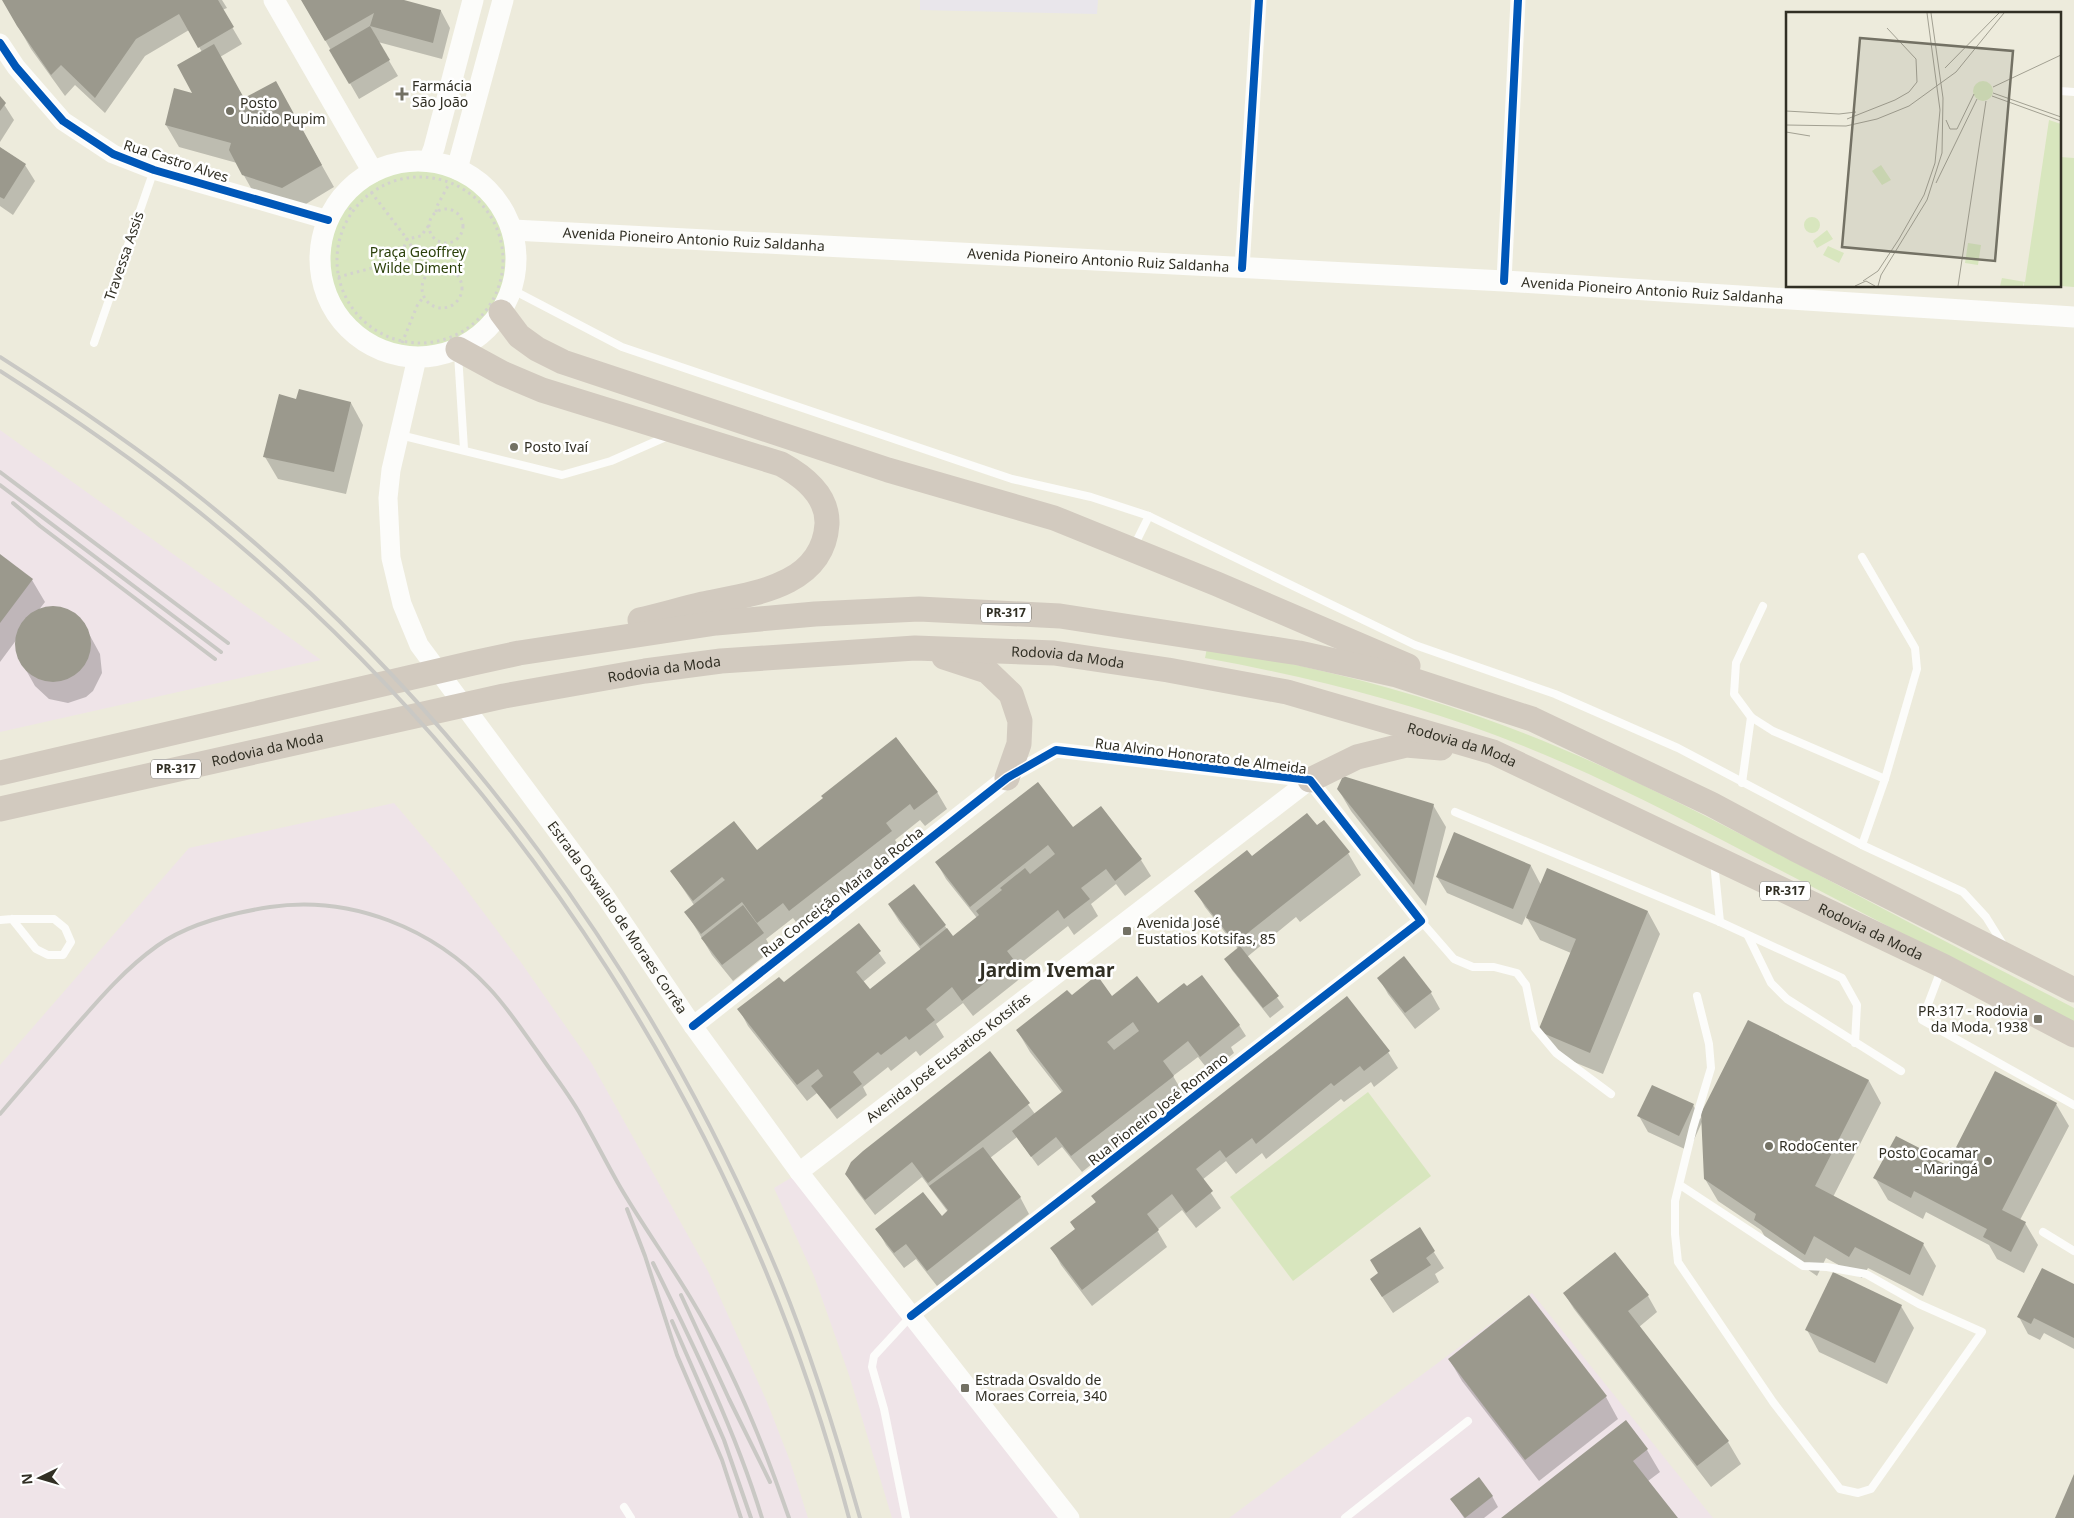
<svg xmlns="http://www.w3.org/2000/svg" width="2074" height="1518" font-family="'Noto Sans',sans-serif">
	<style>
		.industrial { fill: #efe4e8 }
		.education { fill: #e9e6eb }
		.green { fill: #d8e6be }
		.shadow { fill: #0003 }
		.building { fill: #9b998d; fill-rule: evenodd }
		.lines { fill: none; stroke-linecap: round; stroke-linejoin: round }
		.path { stroke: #d3d2ce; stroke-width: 3; stroke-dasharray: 2.5 4; stroke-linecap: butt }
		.service { stroke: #fcfcfa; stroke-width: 8 }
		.minor { stroke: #fcfcfa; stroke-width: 15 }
		.tertiary { stroke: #fcfcfa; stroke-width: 19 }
		.secondary { stroke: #fcfcfa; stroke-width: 21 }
		.trunk { stroke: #d2cabf; stroke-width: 25 }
		.rail { stroke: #c9c8c4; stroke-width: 4 }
		.cycleway-casing { stroke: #fff; stroke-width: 11 }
		.cycleway { stroke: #0057b8; stroke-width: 8 }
		.poi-dot { fill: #737164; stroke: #fff; stroke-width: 2 }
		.labels { text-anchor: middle; stroke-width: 5; stroke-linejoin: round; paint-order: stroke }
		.shield { fill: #fff; stroke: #6f6d66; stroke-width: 1 }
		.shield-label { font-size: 12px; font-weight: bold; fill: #312f24 }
		.poi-label { font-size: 14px; fill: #312f24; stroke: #fff; text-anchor: start }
		.street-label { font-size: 14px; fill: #312f24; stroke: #fff }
		.park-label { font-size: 14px; fill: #2b400a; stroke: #fff }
		.district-label { font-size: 19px; font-weight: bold; fill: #312f24; stroke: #fff }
		.inset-road { fill: none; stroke: #a2a092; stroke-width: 1 }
		.view { fill: #737164; fill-opacity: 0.15; stroke: #737164; stroke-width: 2.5 }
		.inset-edge { fill: none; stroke: #312f24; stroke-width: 2.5 }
	</style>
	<rect width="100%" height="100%" fill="#edebdc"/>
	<g class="industrial">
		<path d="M0 430 321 660 0 732Z"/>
		<path d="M394 803 454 873 520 961 592 1064 709 1273 767 1402 790 1461 808 1518H0V1065L189 848Z"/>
		<path d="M799 1173 1070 1518H892L849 1375 814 1276 774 1188Z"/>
		<path d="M1532 1293 1713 1518H1229Z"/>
	</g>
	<path class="education" d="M920 0H1098L1097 14 920 10Z"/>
	<g class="green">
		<path d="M2060 157 2074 158V287L2060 286Z"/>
		<circle cx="418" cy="259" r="98"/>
		<path d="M1207 648C1309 665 1408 690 1505 726 1606 764 1701 813 1796 863 1889 912 1981 960 2074 1008V1023C1974 971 1874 919 1774 867 1683 820 1592 771 1495 735 1401 700 1304 676 1205 658Z"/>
		<path d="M1368 1092 1431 1176 1293 1281 1230 1197Z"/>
	</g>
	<g class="shadow">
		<path d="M3 0H222L227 8 222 10 242 44 220 57 244 99 288 105 334 187 296 210 256 197 237 163 179 147 166 125 195 95 202 52 189 30 145 56 105 113 75 85 65 96 31 49Z"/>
		<path d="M302 0H399L441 11 450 28 442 59 378 42 398 76 359 99Z"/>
		<path d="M0 98 14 120 0 142Z"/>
		<path d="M0 148 25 165 35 181 13 215 0 206Z"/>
		<path d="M297 400 351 403 363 425 346 494 278 479 265 457Z"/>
		<path d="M0 555 32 580 45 602 38 611 50 607H59L68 610 83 623 100 654 102 673 93 691 86 697 68 703 49 699 35 686 22 663 18 655 17 639 0 662Z"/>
		<path d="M1338 789 1433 805 1446 827 1426 906 1351 811Z"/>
		<path d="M937 792 947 809 925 826 920 820 895 840 900 848 799 926 793 918 766 939 772 950 733 981 712 955 686 912 694 905 672 872 757 852Z"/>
		<path d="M1101 807 1141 860 1151 876 1125 896 1116 884 1091 904 1098 916 1074 935 1068 926 1016 967 1022 977 973 1016 963 1003 936 1024 944 1037 920 1056 916 1051 891 1071 888 1067 863 1087 867 1095 837 1119 817 1093 807 1101 748 1026 739 1009 783 984 859 925 886 963 863 982 870 991 921 950 899 921 889 905 945 926 953 938 977 918 946 879 937 863 1073 829Z"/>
		<path d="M1317 827 1348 853 1361 875 1300 922 1296 917 1247 957 1284 1007 1270 1018 1232 970 1226 959 1238 949 1205 907 1196 891 1255 862Z"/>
		<path d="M1531 866 1541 885 1648 912 1660 934 1603 1074 1552 1053 1539 1031 1571 953 1540 940 1526 916 1522 925 1447 893 1437 877Z"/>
		<path d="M1379 978 1431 993 1440 1009 1415 1029 1388 994Z"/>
		<path d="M1071 997 1112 998 1158 1005 1239 1025 1246 1036 1231 1047 1234 1053 1210 1072 1198 1057 1173 1076 1183 1093 1157 1113 1161 1119 1111 1157 1107 1152 1082 1172 1062 1147 1038 1166 1017 1137 990 1158 1020 1197 1029 1214 937 1286 916 1259 904 1268 886 1245 877 1229 941 1217 948 1212 922 1177 875 1215 856 1190 846 1174 990 1053 1035 1114 1062 1093 1030 1052 1017 1030Z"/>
		<path d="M1749 1022 1869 1081 1881 1103 1833 1197 1923 1244 1936 1266 1923 1296 1868 1268 1862 1278 1826 1258 1817 1276 1768 1242 1761 1230 1718 1201 1705 1179 1702 1122 1689 1151 1648 1132 1639 1116 1693 1105 1702 1121Z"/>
		<path d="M1388 1052 1398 1068 1374 1087 1371 1082 1344 1102 1341 1099 1266 1159 1262 1153 1236 1174 1226 1161 1202 1180 1221 1208 1196 1228 1182 1210 1157 1230 1167 1247 1092 1306 1061 1265 1052 1248 1076 1230 1096 1203 1093 1196Z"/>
		<path d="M2056 1104 2069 1126 2020 1220 2025 1223 2038 1245 2024 1273 1997 1259 1989 1245 1926 1212 1923 1219 1888 1200 1875 1178 1932 1156 1935 1161 1947 1167Z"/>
		<path d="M1419 1229 1444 1268 1435 1274 1439 1282 1393 1313 1381 1295Z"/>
		<path d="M2074 1286V1349L2044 1333 2040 1340 2028 1334 2019 1317Z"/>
		<path d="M1564 1293 1648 1296 1657 1312 1639 1327 1728 1442 1741 1464 1711 1487 1574 1309Z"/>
		<path d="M1901 1306 1914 1328 1887 1384 1819 1352 1807 1330Z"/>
		<path d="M1449 1359 1606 1397 1618 1419 1539 1481 1462 1381Z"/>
		<path d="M1626 1422 1647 1450 1660 1472 1648 1481 1676 1518H1503Z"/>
		<path d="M1492 1496 1498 1507 1484 1518H1464L1452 1500Z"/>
	</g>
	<g class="building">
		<path d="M2 0H218L234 27 198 48 179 14 136 39 95 98 61 65 51 75 17 26Z"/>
		<path d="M301 0H404L441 10 433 43 370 26 374 13 325 41Z"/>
		<path d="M370 26 390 60 349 84 329 50Z"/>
		<path d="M214 44 244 98 276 81 322 165 282 188 242 175 229 150 231 143 165 125 174 88 192 93 177 65Z"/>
		<path d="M0 96 6 103 0 111Z"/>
		<path d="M0 147 26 164 4 199 0 197Z"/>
		<path d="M299 389 351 402 334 472 263 457 279 394 296 399Z"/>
		<path d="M0 554 33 579 0 623Z"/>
		<circle cx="53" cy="644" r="38"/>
		<path d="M896 737 938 792 914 810 910 804 886 823 892 831 789 911 783 903 757 923 742 902 701 934 684 912 725 880 722 877 693 901 670 871 734 821 757 850 823 798 821 796Z"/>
		<path d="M1343 776 1434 804 1414 885 1337 789Z"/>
		<path d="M1038 782 1073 827 1101 806 1142 859 1115 881 1106 869 1081 888 1090 899 1064 919 1058 910 1007 951 1014 960 962 1001 952 987 926 1009 935 1020 909 1040 906 1036 881 1055 878 1052 853 1072 862 1084 830 1109 811 1086 823 1076 818 1069 797 1085 737 1009 779 977 784 982 859 923 881 951 856 972 870 989 947 928 953 936 979 915 976 911 1002 890 1000 888 1025 868 1030 874 1055 854 1048 845 970 907 935 862Z"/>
		<path d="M1307 813 1317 825 1324 820 1350 852 1235 943 1194 891 1247 850 1252 856Z"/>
		<path d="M1454 832 1531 865 1513 909 1436 877Z"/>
		<path d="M1547 868 1648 911 1590 1053 1538 1031 1576 939 1526 918Z"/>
		<path d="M914 884 946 925 920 946 888 904Z"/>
		<path d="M743 905 764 933 722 965 701 938Z"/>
		<path d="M1240 946 1279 996 1263 1008 1224 959Z"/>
		<path d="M1404 956 1432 992 1405 1013 1377 978Z"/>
		<path d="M1097 975 1112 996 1137 976 1158 1003 1184 983 1187 986 1202 975 1240 1025 1200 1057 1188 1041 1163 1061 1174 1076 1071 1156 1056 1137 1031 1157 1012 1131 1063 1091 1016 1030 1067 990 1072 995ZM1133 1022 1139 1031 1114 1050 1107 1042Z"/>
		<path d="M1347 996 1390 1051 1364 1071 1360 1066 1334 1086 1331 1083 1256 1144 1252 1138 1226 1158 1220 1150 1196 1169 1213 1191 1186 1213 1172 1194 1147 1214 1159 1230 1082 1290 1050 1248 1075 1229 1070 1222 1096 1202 1091 1196Z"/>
		<path d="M1748 1020 1869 1080 1815 1186 1924 1243 1910 1275 1855 1247 1849 1257 1814 1236 1805 1255 1754 1220 1756 1214 1704 1179 1701 1113Z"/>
		<path d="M990 1051 1030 1103 928 1183 912 1162 865 1200 845 1174 851 1162 863 1151Z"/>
		<path d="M1995 1071 2057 1103 2002 1210 2026 1222 2011 1252 1983 1237 1987 1229 1914 1191 1911 1198 1873 1178 1896 1136 1933 1155 1932 1158 1947 1165Z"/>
		<path d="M1652 1085 1694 1104 1679 1136 1637 1116Z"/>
		<path d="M983 1147 1021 1197 927 1271 906 1244 894 1253 875 1229 923 1192 942 1216 948 1210 929 1186Z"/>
		<path d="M1420 1227 1435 1251 1426 1258 1431 1265 1382 1297 1370 1279 1378 1273 1370 1260Z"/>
		<path d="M1615 1252 1649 1295 1628 1311 1729 1441 1697 1466 1563 1293Z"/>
		<path d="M2042 1268 2074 1284V1338L2034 1318 2031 1324 2017 1317Z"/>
		<path d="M1833 1272 1902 1305 1875 1363 1805 1330Z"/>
		<path d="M1529 1295 1607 1396 1525 1460 1448 1359Z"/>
		<path d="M1626 1420 1648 1449 1633 1461 1678 1518H1501Z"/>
		<path d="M2074 1474V1518H2055Z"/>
		<path d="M1479 1477 1493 1496 1465 1518 1450 1499Z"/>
	</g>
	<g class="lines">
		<g class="path">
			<circle cx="420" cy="260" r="83"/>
			<path d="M342 197 352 211"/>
			<circle cx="446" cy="226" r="17"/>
			<path d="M436 212 437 206 449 184"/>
			<path d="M418 257 407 239 421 236 429 225"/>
			<path d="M400 261 418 257 427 274"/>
			<circle cx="442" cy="288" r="20"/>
			<path d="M338 277 399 261 407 239 371 192"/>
			<path d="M402 343 417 306 424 296"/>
		</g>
		<g class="service">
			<path d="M2060 91 2074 92"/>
			<path d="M511 289 622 347 1012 479 1091 497 1149 516"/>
			<path d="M94 343 154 170"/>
			<path d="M458 354 464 449"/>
			<path d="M400 435 562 475 611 461 668 436"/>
			<path d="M1133 548 1149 516 1415 645 1555 694 1678 748 1862 845 1963 892 1986 917 2004 946"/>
			<path d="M1862 557 1915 648 1917 669 1885 779 1862 845"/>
			<path d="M1763 606 1736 663 1734 694 1751 717 1773 731 1885 779"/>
			<path d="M1742 783 1751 717"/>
			<path d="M1455 812 1720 922 1842 978 1857 1005 1855 1043"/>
			<path d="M1714 862 1720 922"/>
			<path d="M0 920 12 919H54L65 928 71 942 63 955H48L36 949 12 919"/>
			<path d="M1421 921 1454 959 1473 967H1494L1517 973 1526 985 1535 1028 1556 1053 1611 1094"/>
			<path d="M1748 936 1771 983 1787 999 1901 1071"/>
			<path d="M1941 970 1922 1020 2074 1105"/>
			<path d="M1680 1185 1803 1266 1827 1267 1866 1274 1919 1304 1982 1332 1871 1489 1858 1493 1840 1489 1773 1402 1678 1262 1675 1234V1201L1693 1128 1711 1068 1709 1044 1697 996"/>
			<path d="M2043 1232 2074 1251"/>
			<path d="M624 1507 631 1518"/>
			<path d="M906 1518 884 1409 872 1367 874 1356 911 1316"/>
			<path d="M1345 1518 1468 1421"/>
		</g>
		<g class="minor">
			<path d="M1242 268 1259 0"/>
			<path d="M1504 281 1518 0"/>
			<path d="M911 1316 1421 921 1310 780 1056 750 1008 777"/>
		</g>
		<g class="tertiary">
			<path d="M0 43 16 67 63 121 113 154 154 170 328 220"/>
			<path id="s1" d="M417 358 391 470 388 498 391 558 402 604 419 645 605 896 693 1026 799 1172 1070 1518"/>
			<path d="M693 1026 1007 778"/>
			<path id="s2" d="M799 1172 1310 780"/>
		</g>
		<g class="secondary">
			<path d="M274 0 373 172"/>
			<path d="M429 161 434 148 473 0"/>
			<circle cx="418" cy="259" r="98"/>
			<path d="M457 169 503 0"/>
			<path id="s3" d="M513 230 1504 281 2074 317"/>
		</g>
		<g class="trunk">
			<path d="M501 312 519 336 537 349 563 362 888 470 1054 518 1217 584 1408 666"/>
			<path d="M458 349 502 373 542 390 781 464C803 476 828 495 827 524 823 587 751 594 703 604 682 609 661 615 640 620"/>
			<path d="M944 657 987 671 1011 694 1020 721 1019 744 1007 778"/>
			<path d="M0 773 473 663 519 653 716 623 815 614 919 609 1060 616 1299 653 1397 675 1532 719 1711 804 1795 849 2074 990"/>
			<path d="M1310 780 1357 757 1406 745 1441 748"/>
			<path id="s4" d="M0 809 504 696 645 671 721 661 915 648 1054 653 1168 670 1287 692 1493 752 1943 966 2074 1035"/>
		</g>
		<g class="rail">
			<path d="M0 357C69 401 137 447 201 498 456 703 655 976 780 1278 812 1356 837 1437 860 1518"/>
			<path d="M0 371C72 417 143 466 209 520 520 774 747 1130 849 1518"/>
			<path d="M0 472 228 643"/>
			<path d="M0 485 221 652"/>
			<path d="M13 503 40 526 215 659"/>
			<path d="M0 1114C22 1088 45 1062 67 1036 95 1004 122 971 157 946 189 923 232 913 270 907 351 895 433 928 489 988 508 1008 524 1033 540 1055 555 1077 572 1098 584 1121 596 1142 607 1164 619 1185 641 1223 667 1259 690 1297 732 1366 763 1442 789 1518"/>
			<path d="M627 1209 645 1256 677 1355 722 1460 741 1518"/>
			<path d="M653 1263C694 1346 735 1430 762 1518"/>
			<path d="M681 1295 729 1399 770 1482"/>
			<path d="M672 1321 724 1440 751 1518"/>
		</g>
		<defs>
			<g id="cycleway">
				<path d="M0 43 16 67 63 121 113 154 154 170 328 220"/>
				<path d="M1242 268 1259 0"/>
				<path d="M1504 281 1518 0"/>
				<path d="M693 1026 1007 778 1056 750 1310 780 1421 921 911 1316"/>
			</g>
		</defs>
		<use href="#cycleway" class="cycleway-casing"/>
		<use href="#cycleway" class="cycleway"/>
	</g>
	<g class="poi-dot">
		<path d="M399.5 86.5h5v5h5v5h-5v5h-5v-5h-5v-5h5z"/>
		<circle cx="230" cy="111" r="5"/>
		<circle cx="514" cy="447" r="5"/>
		<rect x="1122" y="926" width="10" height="10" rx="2.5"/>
		<rect x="2033" y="1014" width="10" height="10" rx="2.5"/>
		<circle cx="1769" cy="1146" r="5"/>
		<circle cx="1988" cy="1161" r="5"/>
		<rect x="960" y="1383" width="10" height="10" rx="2.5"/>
	</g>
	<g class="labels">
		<g class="shield">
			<rect x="981" y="603.5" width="50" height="19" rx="4"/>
			<rect x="151" y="759.5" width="50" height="19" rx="4"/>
			<rect x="1760" y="881.5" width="50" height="19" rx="4"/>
		</g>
		<g class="shield-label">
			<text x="1006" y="617">PR-317</text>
			<text x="176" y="773">PR-317</text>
			<text x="1785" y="895">PR-317</text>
		</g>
		<g class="poi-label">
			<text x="412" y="91">Farmácia<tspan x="412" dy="16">São João</tspan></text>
			<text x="240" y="108">Posto<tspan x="240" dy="16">Unido Pupim</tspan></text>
			<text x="524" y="452">Posto Ivaí</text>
			<text x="1137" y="928">Avenida José<tspan x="1137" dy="16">Eustatios Kotsifas, 85</tspan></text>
			<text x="2028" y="1016" text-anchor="end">PR-317 - Rodovia<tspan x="2028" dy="16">da Moda, 1938</tspan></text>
			<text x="1779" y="1151">RodoCenter</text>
			<text x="1978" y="1158" text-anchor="end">Posto Cocamar<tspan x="1978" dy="16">- Maringá</tspan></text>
			<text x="975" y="1385">Estrada Osvaldo de<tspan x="975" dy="16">Moraes Correia, 340</tspan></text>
		</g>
		<g class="street-label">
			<text transform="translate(176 161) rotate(18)" y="5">Rua Castro Alves</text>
			<text dy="5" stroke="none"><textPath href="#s3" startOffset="181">Avenida Pioneiro Antonio Ruiz Saldanha</textPath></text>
			<text transform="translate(124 256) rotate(-71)" y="5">Travessa Assis</text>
			<text dy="5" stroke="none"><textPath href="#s3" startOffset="586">Avenida Pioneiro Antonio Ruiz Saldanha</textPath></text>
			<text dy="5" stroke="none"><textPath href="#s3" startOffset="1141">Avenida Pioneiro Antonio Ruiz Saldanha</textPath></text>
			<text dy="5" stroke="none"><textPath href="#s4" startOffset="1084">Rodovia da Moda</textPath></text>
			<text dy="5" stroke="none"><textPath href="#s4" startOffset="679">Rodovia da Moda</textPath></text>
			<text dy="5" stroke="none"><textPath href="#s4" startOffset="1489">Rodovia da Moda</textPath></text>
			<text dy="5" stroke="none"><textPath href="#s4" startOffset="274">Rodovia da Moda</textPath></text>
			<text transform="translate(1201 756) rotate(7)" y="5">Rua Alvino Honorato de Almeida</text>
			<text transform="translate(842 892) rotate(-38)" y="5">Rua Conceição Maria da Rocha</text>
			<text dy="5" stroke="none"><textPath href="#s1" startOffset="632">Estrada Oswaldo de Moraes Corrêa</textPath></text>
			<text dy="5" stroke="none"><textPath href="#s4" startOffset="1939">Rodovia da Moda</textPath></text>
			<text dy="5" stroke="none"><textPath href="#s2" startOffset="188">Avenida José Eustatios Kotsifas</textPath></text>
			<text transform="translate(1158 1109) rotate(-38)" y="5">Rua Pioneiro José Romano</text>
		</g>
		<g class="park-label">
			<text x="418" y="257">Praça Geoffrey<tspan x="418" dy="16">Wilde Diment</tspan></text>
		</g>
		<g class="district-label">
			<text x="1047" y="977">Jardim Ivemar</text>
		</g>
	</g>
	<g transform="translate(1786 12)">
		<rect width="275" height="275" fill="#edebdc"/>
		<path d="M187 79a10 10 0 1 1 20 0a10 10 0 1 1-20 0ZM263 108 275 112V274H238V270L237 274H214L216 266 239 270ZM95 153 105 168 96 173 86 159ZM18 213a8 8 0 1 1 16 0a8 8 0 1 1-16 0ZM41 218 47 227 31 236 27 229ZM182 231 195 233 192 253 179 251ZM42 234 58 241 53 251 37 243Z" fill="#d8e6be"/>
		<path class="inset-road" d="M159 56 213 1M207 75 275 43M207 81 275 105M206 84 275 109M0 99 53 102 70 100M61 107 109 88 123 80 131 70 130 47 101 16M160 108 164 117H171L188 82M0 113 60 114 91 107 123 94 170 60 218 1M0 120 24 124M150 171 191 87M77 269 92 259 113 227 138 183 149 151 154 98 141 1M69 274 80 269 89 274M92 274 95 263 141 188 156 141 157 86 145 1M172 274 200 89"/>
		<path class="view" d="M74 26 227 39 209 249 56 235Z"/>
		<rect width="275" height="275" class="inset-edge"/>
	</g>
	<g transform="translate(40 1478) rotate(265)" stroke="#ffffff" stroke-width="4" paint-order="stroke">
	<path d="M0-4L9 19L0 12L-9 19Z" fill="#312f24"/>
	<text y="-8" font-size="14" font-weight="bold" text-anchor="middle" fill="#312f24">N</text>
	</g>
</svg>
